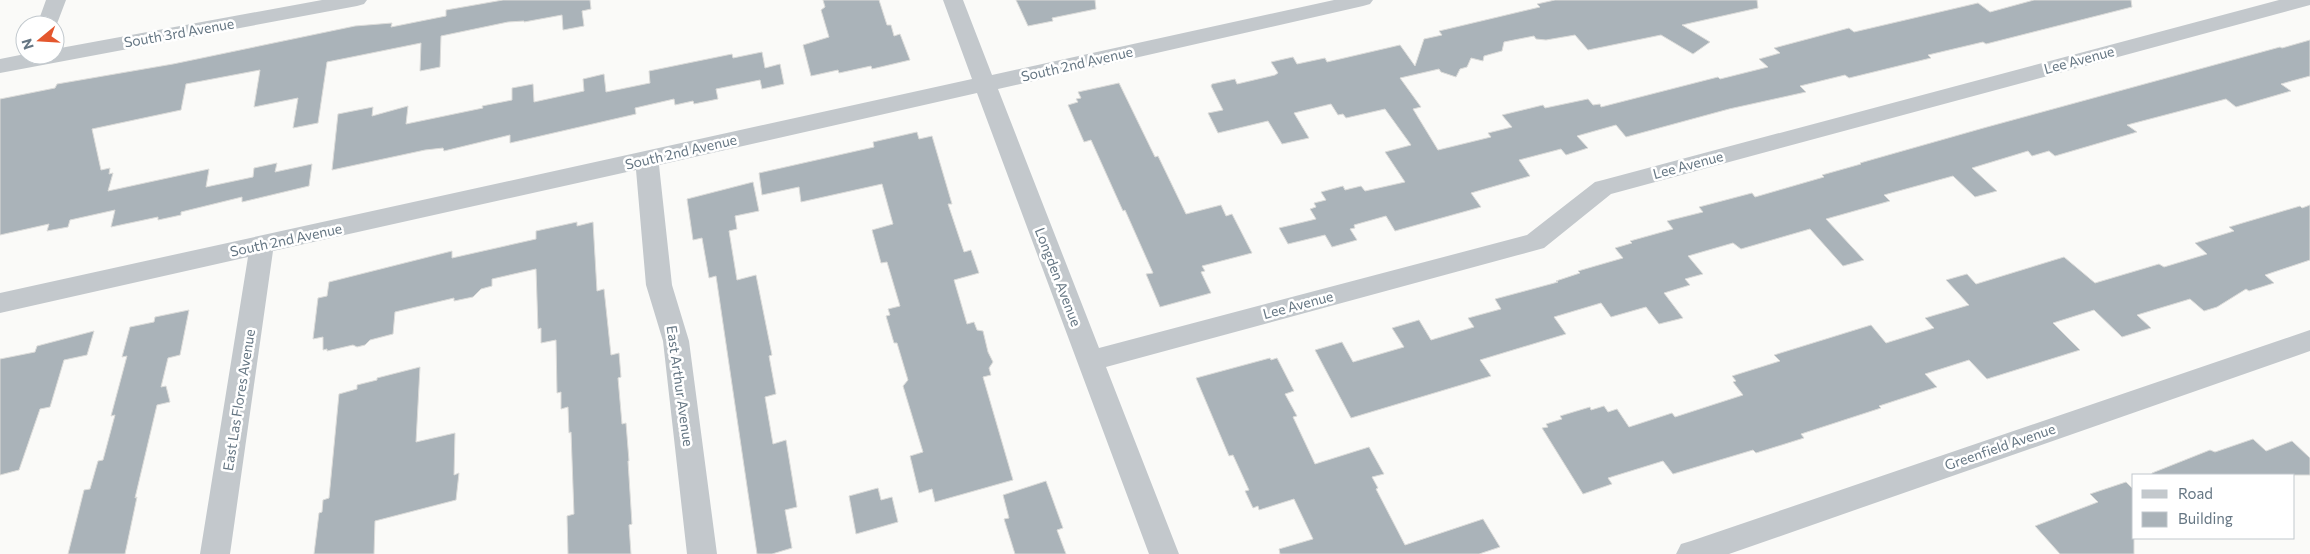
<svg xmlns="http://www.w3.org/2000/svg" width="2310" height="554" font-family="Commissioner,sans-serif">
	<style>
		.building { fill: #aab3b9; stroke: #dcdcda }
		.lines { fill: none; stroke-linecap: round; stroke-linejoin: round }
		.minor { fill: #c3c8cc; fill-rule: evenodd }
		.labels { text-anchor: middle; stroke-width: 5; stroke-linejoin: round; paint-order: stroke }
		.street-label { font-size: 14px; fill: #657683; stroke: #fff }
	</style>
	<rect width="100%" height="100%" fill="#fafaf8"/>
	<g class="building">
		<path d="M503 0H590L591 9 582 11 584 26 563 30 562 15 524 22V21L508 22 441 36 440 67 420 71 421 43 327 62 318 123 293 128 298 98 254 107 260 70 186 84 181 110 92 129 101 170 110 168 109 174 113 173 108 191 209 169 206 187 253 177 254 168 277 163 275 172 312 164 309 186 242 202V197L181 212V215L158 220V217L111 227 115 210 70 220 68 227 47 231 49 224 0 235V99L55 88 57 84 173 64 355 26 392 23 391 27 446 16V10Z"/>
		<path d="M823 0H879L887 25H891L894 36 900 34 910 60 872 69 871 66 839 73 838 70 811 76 803 45 829 37 821 10 825 7Z"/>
		<path d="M1016 0H1095L1096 9 1052 18 1053 21 1028 26Z"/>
		<path d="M1555 0H1757L1758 8 1682 25 1710 42 1693 54 1661 35 1588 50 1575 35 1546 40 1536 39 1534 36 1504 42 1502 51 1484 56 1483 61 1471 58 1467 67 1460 69 1456 77 1441 72 1439 69 1400 78 1421 107 1413 109 1438 150 1491 137 1488 133 1512 127 1502 115 1543 105 1545 108 1588 99 1593 105 1600 104 1601 107 1718 77 1720 79 1768 67 1759 59 1780 53 1774 48 1849 28 1854 32 1978 3 1990 12 2034 0H2131L2132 7 1986 44 1983 42 1928 55 1931 58 1849 78 1845 75 1800 86 1806 92 1729 109 1626 137 1616 125 1577 136 1588 148 1566 155 1561 149 1519 160 1530 176 1471 193 1481 207 1395 231 1386 216 1354 225 1355 228 1350 229 1357 240 1332 247 1325 235 1288 244 1279 228 1316 219 1310 209 1316 207 1314 203 1326 200 1321 192 1343 186 1345 190 1361 186 1365 191 1405 182 1385 152 1411 145 1385 109 1346 118 1343 114 1338 115 1331 104 1294 113 1309 138 1282 144 1268 121 1218 133 1208 113 1223 110 1211 86 1212 84 1235 79 1237 84 1275 75 1278 73 1271 62 1293 57 1297 64 1325 58 1327 62 1400 45 1415 66 1424 39 1442 35 1439 31 1540 7 1537 4Z"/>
		<path d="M2310 40V76L2281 84 2291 91 2236 107 2226 99 2127 125 2137 132 2055 156 2049 151 2032 156 2028 151 1972 168 1997 191 1975 197 1953 176 1884 195 1890 201 1826 219 1864 260 1843 266 1810 229 1741 249 1733 243 1688 256 1703 274 1685 279 1690 285 1664 293 1683 318 1659 324 1646 307 1611 317 1601 303 1554 317 1566 334 1480 360 1491 376 1351 418 1315 350 1342 342 1353 362 1404 347 1392 328 1419 320 1431 340 1474 327 1468 318 1501 309 1495 299 1558 282 1556 281 1580 273 1578 271 1623 258 1615 248 1632 243 1630 241 1673 229 1667 221 1703 212 1699 207 1752 193 1755 197 1824 177 1822 175 1861 164 1860 163 1987 127 2280 47 2282 48Z"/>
		<path d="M762 52 765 68 780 64 784 84 762 89 760 80 716 89 718 99 694 104 693 101 675 105 674 99 635 108 636 114 510 143V135L444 151 443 148 425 150 332 170 338 114 373 107 372 116 408 106 406 124 483 108 482 106 512 100V88L533 84 534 102 584 91 583 79 604 74 606 92 650 83 649 71 732 54 733 58Z"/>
		<path d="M1119 83 1155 157 1158 156 1186 214 1221 205 1226 216 1232 214 1252 253 1202 266 1205 271 1201 272 1211 293 1160 307 1146 274 1153 273 1125 210 1123 211 1091 140 1084 142 1068 105 1078 102 1076 99 1081 98 1078 92Z"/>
		<path d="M917 132 919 139 932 136 952 204H948L964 252 971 250 979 273 954 280 967 324 974 322 977 330 983 331 988 352 993 362 989 368 991 375 983 377 1013 480 935 502 932 489 919 493 910 456 923 452 903 386 908 380 897 343H894L886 316 890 315 888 309 900 306 887 262 881 263 872 230 893 224 882 184 801 202 799 187 762 195 759 173 874 147 873 142Z"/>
		<path d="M753 182 759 211 735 216 737 229 729 231 737 280 756 275 772 355 769 356 776 394 765 397 773 444 786 440 797 507 785 510 792 548 772 554H757L716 276 709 278 702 238 693 240 687 199Z"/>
		<path d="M2310 205V260L2265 275 2274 283 2249 291 2246 289 2217 307 2204 311 2190 299 2137 315 2151 328 2122 337 2094 310 2053 323 2080 350 1987 379 1969 360 1925 374 1937 387 1879 406 1881 408 1801 434 1804 438 1756 453 1753 450 1673 474 1663 461 1608 478 1612 484 1583 494 1542 428 1548 427 1546 424 1562 419 1560 416 1590 407 1591 410 1604 406 1608 412 1617 409 1629 427 1672 413 1675 417 1743 395 1733 382 1736 381 1732 376 1780 361 1774 355 1871 325 1886 343 1934 328 1925 318 1969 305 1946 280 1967 274 1976 284 2064 257 2095 283 2159 264 2164 267 2207 254 2195 243 2234 231 2229 227 2300 206 2302 208Z"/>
		<path d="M577 222V226L593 222 597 291 604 289 611 355 619 353 621 377 618 378 622 424 626 423 629 461H628L632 524 629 525 631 554H568L567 516 574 514 571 432 569 433 568 407 561 409V392L557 393 556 340 541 343V328L538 329 536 269 492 279V286L481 289 473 297 454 301V298L395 312 393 334 370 340 365 345 357 347 353 345 327 351V349L323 350V337L313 339 318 298 327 296 329 282 452 251V258L536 239V231Z"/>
		<path d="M189 310 180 355 168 358 161 387 166 386 170 402 157 405 135 498 137 497 125 554H68L84 490 90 489 98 461 103 460 115 415 111 416 127 356 122 357 130 327 154 322 155 317Z"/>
		<path d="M94 331 87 355 64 360 50 407 40 409 19 470 0 475V359L35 352 37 346Z"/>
		<path d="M1270 358 1271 360 1277 358 1294 391 1285 394 1297 416 1293 417 1315 464 1369 447 1384 474 1372 477 1378 488 1376 489 1405 545 1483 519 1500 547 1479 554H1280L1279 549 1313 539 1294 499 1259 510 1258 506 1253 508 1245 491 1249 490 1233 455 1229 456 1196 378Z"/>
		<path d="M420 367 416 442 455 433 454 475 459 473 456 500 375 521 374 554H314L319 513 322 512 323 500 329 498 339 394 357 389V385L377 380V378Z"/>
		<path d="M2253 439 2266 451 2292 441 2310 458V475H2152V473L2210 450 2215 452Z"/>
		<path d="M1046 481 1063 528 1057 530 1066 554H1015L1004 519 1009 518 1003 495Z"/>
		<path d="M2126 482 2134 490V554H2060L2035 526 2098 502 2090 494Z"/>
		<path d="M878 488 881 500 892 497 898 522 856 534 849 496Z"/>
	</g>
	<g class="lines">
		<g class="minor">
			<path d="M46 0H66L55 29V25H37Z"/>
			<path d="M322 0H367L364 4 357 6 0 73V59L25 54 55 55V49Z"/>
			<path d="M943 0H963L992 75 1334 0H1373L1370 4 1363 6 998 89 1099 348 1527 235 1595 182 1603 180 2279 0H2310V5L1611 194 1544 248 1106 367 1179 554H1149L977 93 659 165 672 285 689 341 717 554H687L663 341 646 285 636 170 273 251 230 554H200L248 257 0 313V293L972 79Z"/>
			<path d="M2310 330V351L1729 554H1676L1681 544 1691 541Z"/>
		</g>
	</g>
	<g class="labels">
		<g class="street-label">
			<text transform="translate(179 33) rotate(-10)" y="5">South 3rd Avenue</text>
			<text transform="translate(2079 60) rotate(-15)" y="5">Lee Avenue</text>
			<text transform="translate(1077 64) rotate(-13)" y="5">South 2nd Avenue</text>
			<text transform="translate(681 152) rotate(-13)" y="5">South 2nd Avenue</text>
			<text transform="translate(1688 165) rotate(-15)" y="5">Lee Avenue</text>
			<text transform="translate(286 240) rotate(-12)" y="5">South 2nd Avenue</text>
			<text transform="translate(1058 277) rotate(69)" y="5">Longden Avenue</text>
			<text transform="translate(1298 305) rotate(-15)" y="5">Lee Avenue</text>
			<text transform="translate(680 386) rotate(82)" y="5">East Arthur Avenue</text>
			<text transform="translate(239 400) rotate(-81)" y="5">East Las Flores Avenue</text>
			<text transform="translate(2000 447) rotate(-19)" y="5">Greenfield Avenue</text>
		</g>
	</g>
	<rect x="2132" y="474" width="162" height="65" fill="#ffffff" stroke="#c1c8cd"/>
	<rect x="2142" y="490" width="25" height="8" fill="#c3c8cc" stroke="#c1c8cd"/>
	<text x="2178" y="499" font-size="15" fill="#657683">Road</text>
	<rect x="2142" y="512" width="25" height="15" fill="#aab3b9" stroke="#c1c8cd"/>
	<text x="2178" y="524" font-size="15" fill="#657683">Building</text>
	<g transform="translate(40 40) rotate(252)"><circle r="24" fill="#ffffff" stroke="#c1c8cd"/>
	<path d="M0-4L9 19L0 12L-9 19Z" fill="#e4572e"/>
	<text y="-8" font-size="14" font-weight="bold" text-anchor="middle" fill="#657683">N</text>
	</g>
</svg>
